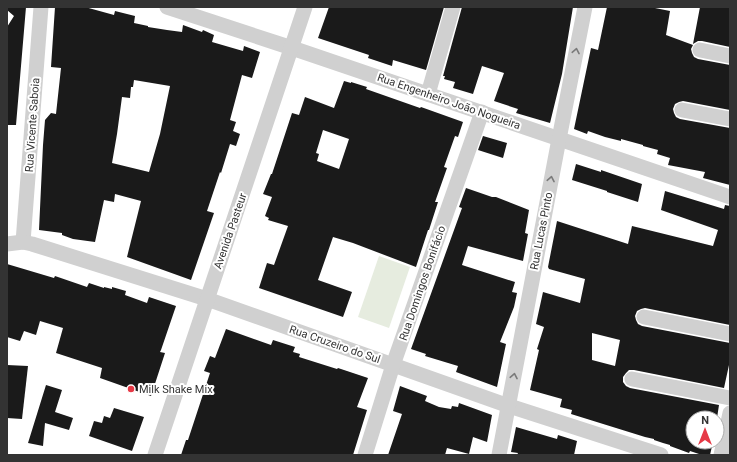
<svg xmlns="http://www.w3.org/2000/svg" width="737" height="462" font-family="Roboto,sans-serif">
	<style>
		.green { fill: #e6ecdf }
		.building { fill: #1a1a1a; fill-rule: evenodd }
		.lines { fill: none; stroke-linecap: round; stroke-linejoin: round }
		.minor { stroke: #d0d0d0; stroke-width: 15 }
		.oneway { stroke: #7a7a7a }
		.poi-dot { fill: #e63946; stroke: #fff; stroke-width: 1.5 }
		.labels { text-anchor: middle; stroke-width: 4; stroke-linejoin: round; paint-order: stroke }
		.street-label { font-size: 11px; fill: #333; stroke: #fff }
		.poi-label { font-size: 11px; fill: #333; stroke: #fff; text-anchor: start }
	</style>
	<rect width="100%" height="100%" fill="#fff"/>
	<path class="green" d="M379 256 410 267 389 328 358 317Z"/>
	<g class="building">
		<path d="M7 7H26L16 125H7V27L14 16 7 10Z"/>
		<path d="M55 7H85L114 15 115 11 135 16 134 23 148 26V27L167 30 182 32 183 25 202 32 203 30 214 35 212 42 243 51 244 46 260 52 252 78 242 75 230 120 236 122 233 131 240 134 236 146 230 144 221 173 220 172 207 211 214 213 191 280 127 257 141 201 115 194 114 202 104 200 95 242 73 239 62 235V233L39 230 43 145 45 120 51 113 56 114 61 68 51 67ZM134 80 170 86 160 134 149 172 112 163 117 134 122 97 130 98 131 87H133Z"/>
		<path d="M329 7H444L426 70 393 60 392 66 368 58 369 55 318 38Z"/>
		<path d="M462 7H573L562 74 550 123 516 113 518 109 494 101 504 73 482 66 473 94 453 88 455 82 444 79 445 76H443Z"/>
		<path d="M607 7H650L670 11 666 35 693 45 691 49 692 53 694 57 698 59 730 65V110L683 101 679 102 675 104 673 109 674 113 676 117 680 119 730 128V185L703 178 705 172 668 165 670 158 657 154 658 150 643 146V145L621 139V141L605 137 588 131 587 134 574 129 591 48 598 50Z"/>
		<path d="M700 7H730V47L702 41H698L693 44Z"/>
		<path d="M344 81 351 83V82L367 87 366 89 420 108 421 107 463 122 458 137 455 136 444 167 447 168 435 202H438L429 230H428L416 267 353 243 333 237 318 280 352 292 343 317 259 288 267 263 274 265 288 226 268 220 269 218 265 216 272 197 263 194 271 174H272L292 113 299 115 305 97 334 108ZM323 130 349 139 339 169 317 161 319 154 316 153Z"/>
		<path d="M483 136 507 143 503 158 478 150Z"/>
		<path d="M576 164 601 172V170L642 184 638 202 607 192V191L572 180Z"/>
		<path d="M466 188 492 197H496L529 210 525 233 528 234 523 261 468 246 462 265 515 282 512 292 517 293 514 307 500 342 506 344 497 387 456 372 458 366 425 356 426 354 411 349 462 208 459 207Z"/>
		<path d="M665 191 724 209 725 205 730 206V325L645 308 641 309 637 311 635 316 636 320 638 324 642 326 730 343V365H729L724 388 634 370H629L626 373 623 377V382L626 386 630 388 719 405 717 418H693V432L691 442H713L710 455H702L690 451 689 453 670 446V445L663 443 654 440V439L645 437 571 414 572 410 560 407 562 399 530 390 539 350 537 349 544 327 536 324 543 292 580 303 585 279 549 269 548 267 557 221 628 244 632 226 713 246 718 230 661 210ZM592 333 620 340 615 366 592 360Z"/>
		<path d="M7 264 54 278 55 276 87 287 89 283 104 288V287L112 289V287L126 291 125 295 147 303 149 297 176 306 161 350 160 352 165 353 151 396 100 378 102 368 56 353 63 328 40 321 36 335 24 331 20 341 7 337Z"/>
		<path d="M226 329 271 345 273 340 295 347 293 352 300 354 299 357 337 369 338 368 368 378 357 407 367 410 353 455H181L186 440H188L210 373 204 371 210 356 215 358Z"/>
		<path d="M7 365 28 366 22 419 7 418Z"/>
		<path d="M46 385 62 390 55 412 73 418 69 430 45 423 43 446 28 443Z"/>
		<path d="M400 386 427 396 425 401 439 407 451 409 452 406 458 407 459 403 492 415 487 442 473 437 469 454 447 448 445 455H388L402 414 393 411Z"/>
		<path d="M114 408 144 417 132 451 89 436 94 421 102 423 104 416 110 418Z"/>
		<path d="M516 427 557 439 558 435 577 441 574 455H517L518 453 511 452Z"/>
	</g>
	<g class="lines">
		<g class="minor">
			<path d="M167 7 292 48 730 197"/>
			<path d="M700 50 730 56"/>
			<path d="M428 94 453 7"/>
			<path d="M682 110 730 119"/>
			<path d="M23 242 41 7"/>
			<path d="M7 244 23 242 32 244 207 299 509 406 661 455"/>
			<path d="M644 317 730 334"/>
			<path d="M632 379 730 398"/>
			<path d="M155 455 305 7"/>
			<path d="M365 455 393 365 482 112"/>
			<path d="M499 455 559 139 585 7"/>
			<path d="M721 455 730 413"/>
		</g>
	</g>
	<defs><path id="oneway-chevron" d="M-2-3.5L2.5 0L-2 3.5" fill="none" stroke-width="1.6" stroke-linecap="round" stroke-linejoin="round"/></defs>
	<g class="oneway">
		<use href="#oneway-chevron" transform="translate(576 51) rotate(-79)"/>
		<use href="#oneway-chevron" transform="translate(551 179) rotate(-79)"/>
		<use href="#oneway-chevron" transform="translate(514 376) rotate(-79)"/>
	</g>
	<circle class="poi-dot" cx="131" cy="389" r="4"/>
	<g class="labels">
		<g class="street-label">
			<text transform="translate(449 101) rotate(19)" y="4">Rua Engenheiro João Nogueira</text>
			<text transform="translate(32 125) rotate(-86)" y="4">Rua Vicente Saboia</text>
			<text transform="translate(230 231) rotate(-71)" y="4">Avenida Pasteur</text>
			<text transform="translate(541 231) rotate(-79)" y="4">Rua Lucas Pinto</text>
			<text transform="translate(422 283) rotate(-71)" y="4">Rua Domingos Bonifácio</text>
			<text transform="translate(335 344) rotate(19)" y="4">Rua Cruzeiro do Sul</text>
		</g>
		<g class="poi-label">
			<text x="139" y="393">Milk Shake Mix</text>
		</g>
	</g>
	<rect width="737" height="462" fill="none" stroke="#333333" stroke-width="16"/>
	<g transform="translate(705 430)"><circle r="19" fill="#ffffff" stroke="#adadad"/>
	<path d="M0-3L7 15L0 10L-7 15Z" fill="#e63946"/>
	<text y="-6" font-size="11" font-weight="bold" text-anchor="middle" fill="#333333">N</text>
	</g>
</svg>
